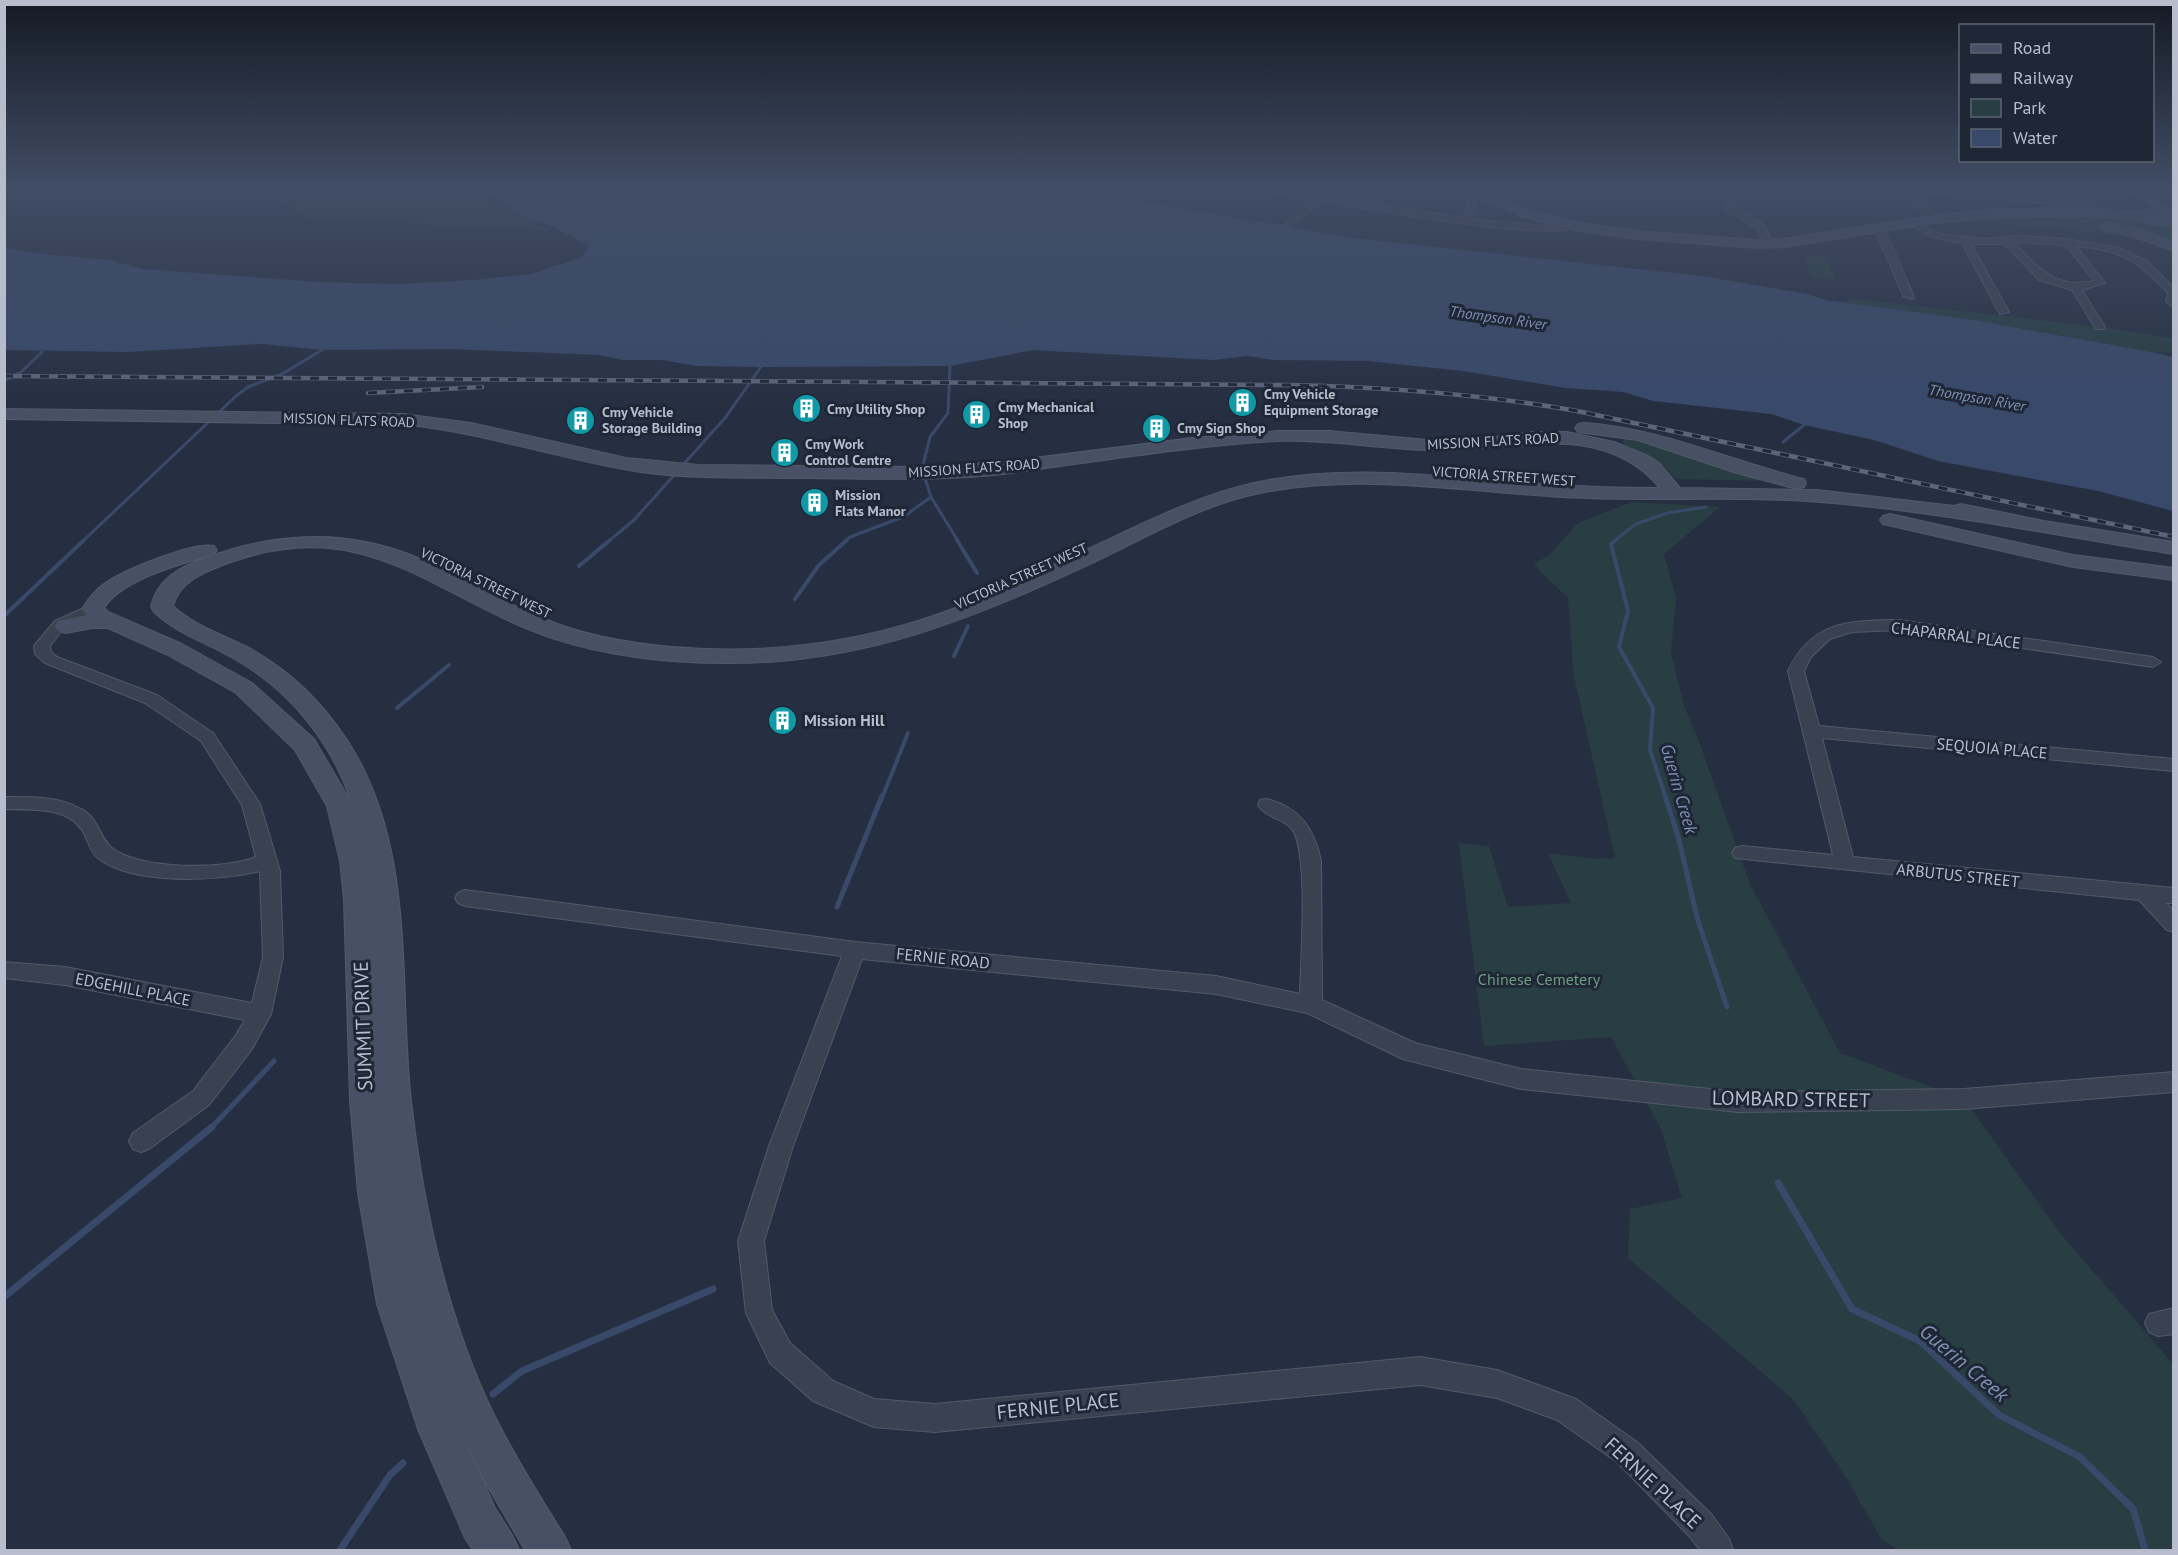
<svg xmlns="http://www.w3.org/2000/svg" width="2178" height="1555" font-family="'PT Sans',sans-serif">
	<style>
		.green { fill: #283e43 }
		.water { fill: #39496a }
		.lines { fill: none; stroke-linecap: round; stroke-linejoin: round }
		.stream-far3 { stroke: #39496a; stroke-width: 3 }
		.stream-far2 { stroke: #39496a; stroke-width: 4 }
		.stream-far1 { stroke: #39496a; stroke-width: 5 }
		.stream { stroke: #39496a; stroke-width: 7 }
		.street-casing { stroke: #525a69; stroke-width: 2 }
		.secondary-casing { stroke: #525a69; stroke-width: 2 }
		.street { fill: #3a4252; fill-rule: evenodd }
		.secondary { fill: #485065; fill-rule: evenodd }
		.rail-casing { stroke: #5c6579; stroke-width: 4.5 }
		.rail { stroke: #1f2737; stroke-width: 3; stroke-dasharray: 9; stroke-linecap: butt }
		.secondary-bridge-casing { stroke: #525a69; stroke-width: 15; stroke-linecap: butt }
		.secondary-bridge { stroke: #485065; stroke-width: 14 }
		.labels { text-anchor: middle; stroke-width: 6; stroke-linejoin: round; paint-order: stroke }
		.far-poi-label { font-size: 14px; font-weight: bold; fill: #b7bdcc; stroke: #1f2737; text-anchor: start }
		.far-street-label { font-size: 14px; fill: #b7bdcc; stroke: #1f2737 }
		.far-water-label { font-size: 15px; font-style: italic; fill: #7d90b4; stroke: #1f2737 }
		.street-label { font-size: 16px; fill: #b7bdcc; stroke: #1f2737 }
		.poi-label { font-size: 16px; font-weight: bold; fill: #b7bdcc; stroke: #1f2737; text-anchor: start }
		.park-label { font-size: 16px; fill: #6d9e7d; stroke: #1f2737 }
		.water-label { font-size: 18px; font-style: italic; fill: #7d90b4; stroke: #1f2737 }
		.near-street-label { font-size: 20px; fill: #b7bdcc; stroke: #1f2737 }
		.near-water-label { font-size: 21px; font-style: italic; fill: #7d90b4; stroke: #1f2737 }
	</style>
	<rect width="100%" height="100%" fill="#262f42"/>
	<g class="green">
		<path d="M264 188H456L553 231 309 218Z"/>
		<path d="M2021 214 2161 219 2173 230V245L2107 225Z"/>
		<path d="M2000 215 2096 225 2149 238 1954 219Z"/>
		<path d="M1804 255 1828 258 1835 280 1810 277Z"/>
		<path d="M1847 298 2100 327 2173 338V353L2152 352 1974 320 1848 303Z"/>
		<path d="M1631 438 1768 481 1676 479 1661 464 1623 444 1624 439Z"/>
		<path d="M1632 502 1720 507 1664 554 1676 598 1671 652 1684 706 1698 739 1750 884 1840 1053 1964 1099 2060 1233 2173 1364V1550H1899L1882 1540 1848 1481 1793 1399 1628 1258 1630 1209 1682 1198 1661 1129 1611 1037 1484 1046 1459 843 1489 846 1508 907 1571 903 1548 853 1596 859 1615 858 1574 676 1568 598 1534 565 1551 553 1578 523Z"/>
	</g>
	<path class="water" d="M477 188H1063L1354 238 1702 276 1807 294 1826 300 1974 320 2152 352 2173 357V511L2098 491 1938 461 1874 440 1804 425 1771 414 1653 401 1623 392 1566 388 1463 371 1368 361 1274 360 1248 356 1214 360 1033 350 950 366 761 367 697 366 662 360H623L599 355 450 349 322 350 262 344 128 352 5 350V248L42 254 110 260 142 269 320 282 399 284 472 280 531 274 583 257 589 245 553 227 523 217 502 200Z"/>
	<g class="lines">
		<g class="stream-far3">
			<path d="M950 366 948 413 930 437 922 469 931 497 958 541"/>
			<path d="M4 381 21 372 42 352"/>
			<path d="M1783 442 1804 425"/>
			<path d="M682 466 725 418 761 367"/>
			<path d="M83 541 236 396 248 387 282 374 322 350"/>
			<path d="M609 541 634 520 676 473"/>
			<path d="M845 541 850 537 903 517 931 497"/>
			<path d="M1614 541 1636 524 1667 513 1706 507"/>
		</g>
		<g class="stream-far2">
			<path d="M957 540 977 573"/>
			<path d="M1616 540 1611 544 1628 611 1619 647 1653 708 1650 750 1666 798"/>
			<path d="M579 566 610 540"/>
			<path d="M795 599 819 565 847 540"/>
			<path d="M4 616 84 540"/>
			<path d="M954 656 968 626"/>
			<path d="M397 708 449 665"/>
			<path d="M882 798 908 733"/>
		</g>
		<g class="stream-far1">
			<path d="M1665 796 1678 836 1698 921 1727 1007"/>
			<path d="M837 907 882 796"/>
			<path d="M210 1129 274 1061"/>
		</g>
		<g class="stream">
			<path d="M1778 1183 1852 1309 1920 1341 1999 1415 2080 1457 2133 1509 2145 1550"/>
			<path d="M4 1297 212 1127"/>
			<path d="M493 1394 522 1371 713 1289"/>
			<path d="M340 1550 390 1475 403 1463"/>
		</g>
		<defs>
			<g id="street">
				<path d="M1258 188H1277L1464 218 1472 188H1480L1472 219 1548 226 1573 223 1578 226C1554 243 1360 208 1322 201L1289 228 1284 225 1286 223 1313 200Z"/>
				<path d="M1721 188H1729L1734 208 1763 224 1774 244 1772 246H1766L1756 228 1727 211Z"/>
				<path d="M1903 188H1929L2092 201 2096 204 2092 207 1914 192 1922 204 1939 217 1941 219 1936 222 1916 208Z"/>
				<path d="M1911 221H1917L1937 233 1952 236 1988 239 2018 236 2066 239 2119 248 2147 261 2174 288V308L2166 301 2168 293C2137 260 2122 250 2076 246L2105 283 2082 290 2105 327 2104 329H2096L2072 290 2039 280 2005 244H1971L2009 312 2000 314 1962 243 1931 237 1911 225ZM2018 242 2066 245 2094 281C2054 289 2039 268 2014 243Z"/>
				<path d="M1879 225 1884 228 1914 297 1913 299 1904 297 1874 228Z"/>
				<path d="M93 604 98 606 101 609 98 612 65 627 50 646 51 652 57 657 157 695 213 733 260 804 280 871 283 957 271 1014 252 1049 209 1105 149 1149 141 1152 133 1149 129 1141 133 1133 193 1091 236 1035 245 1020 65 985 4 978V962L65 967 252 1003 263 957 260 871C220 881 133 886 98 858 89 851 88 839 82 830 66 806 30 810 4 809V797C30 797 59 796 81 809 100 819 99 838 112 848 140 870 224 870 256 857L242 805 201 741 145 703 45 663 35 654 34 646 55 621Z"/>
				<path d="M1899 620 2153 657 2161 662 2153 667 1899 630 1852 632 1830 639 1811 657 1804 671 1819 726 2174 759V771L1822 738 1853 857 2174 888V903H2166L2174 911V932L2167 930 2139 900 1735 858 1732 853 1735 848 1742 846 1833 855 1788 671C1812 620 1849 621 1899 620Z"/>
				<path d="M1267 799C1300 808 1314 828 1321 861L1322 1000 1415 1043 1521 1069 1738 1092 1964 1089 2174 1072V1092L1964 1109 1738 1112 1521 1089 1403 1059 1307 1013 1216 994 862 959 793 1146 764 1241 772 1310 790 1343 833 1381 874 1399 935 1404 1420 1357 1497 1370 1576 1399 1637 1442 1712 1515 1729 1539 1733 1550H1700L1690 1537 1617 1462 1557 1420 1497 1398 1420 1385 935 1432 874 1427 813 1401 770 1363 746 1313 738 1241 769 1146 842 956 465 906 458 903 455 898 458 893 465 890 855 942 1216 976 1300 994C1301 958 1308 860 1294 832 1286 818 1265 818 1258 805L1260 800Z"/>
				<path d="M2174 1308V1334L2158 1336 2149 1332 2145 1323 2149 1314Z"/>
			</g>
			<g id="secondary">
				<path d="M1457 188H1474L1532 211 1574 222 1638 231 1757 240 1784 239 1936 215 1995 209 2076 208 2145 212 2151 216 2145 220 2076 216 1995 217 1936 223 1784 247 1757 248 1638 239 1573 230 1524 217Z"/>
				<path d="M2123 188H2138L2174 210V220Z"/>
				<path d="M2106 222 2144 231 2174 242V251L2135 237 2101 229 2100 226Z"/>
				<path d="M4 409 403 414 471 423 626 458 699 465 913 467 1003 462 1192 438 1280 431H1329L1427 440H1471L1533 432H1567L1614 442 1648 456 1659 463 1680 488 1817 490 1954 506 1961 504 2044 521 2174 542V554C2060 536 1947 513 1833 503 1743 495 1652 502 1561 497 1461 491 1360 473 1260 493 1201 505 1149 536 1096 561 974 618 864 664 727 663 669 663 607 656 552 638 432 597 368 512 228 563 205 572 180 580 173 606 194 626 222 634 247 647 288 669 322 702 347 740 415 844 399 975 410 1092 422 1202 446 1316 494 1415 515 1457 539 1496 564 1535L571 1550H525L483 1478 452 1412 495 1508 512 1535 519 1550H473L465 1538 418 1429 377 1304 358 1193 350 1100 344 899 340 861 327 806 295 750 236 693 166 654 108 628H92L66 633 58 631 55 626 58 621 87 615 82 609C88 599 94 591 104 584 122 571 194 541 214 546L217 550 214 554C182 564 122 579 104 608L108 612 182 644 252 683 314 739 352 804C332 742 290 690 233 658 206 642 177 634 154 612L151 607C157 578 182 566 208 557 277 532 349 529 418 558 462 576 502 603 547 620 586 636 628 643 671 647 767 655 863 643 953 609 995 593 1036 573 1077 554 1135 528 1191 497 1254 483 1341 464 1429 475 1516 482 1564 486 1612 488 1660 488 1600 417 1509 453 1430 450 1379 449 1329 439 1278 441 1189 446 1100 461 1011 473 941 482 870 478 800 478 742 477 681 480 623 469 551 456 482 433 409 425 365 420 319 423 274 423 184 421 94 420 4 419Z"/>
				<path d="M1584 423C1661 428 1730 461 1804 479L1806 483 1804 487 1797 489 1737 473 1638 440 1578 432 1575 428 1578 424Z"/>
				<path d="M1890 514 2073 555 2174 568V580L2073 567 1883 524 1880 520 1883 516Z"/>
			</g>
		</defs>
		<use href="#street" class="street-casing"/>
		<use href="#secondary" class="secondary-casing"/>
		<use href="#street" class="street"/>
		<use href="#secondary" class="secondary"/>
		<defs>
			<g id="rail">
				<path d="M4 376 1287 385C1385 387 1481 394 1577 411L2174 537"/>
				<path d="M368 393 482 387"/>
			</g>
		</defs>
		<use href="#rail" class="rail-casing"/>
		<use href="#rail" class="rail"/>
		<defs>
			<path id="secondary-bridge" d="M2145 216 2174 220"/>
		</defs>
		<use href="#secondary-bridge" class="secondary-bridge-casing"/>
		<use href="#secondary-bridge" class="secondary-bridge"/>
	</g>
	<linearGradient id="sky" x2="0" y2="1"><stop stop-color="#151a24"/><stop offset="0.46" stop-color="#414d65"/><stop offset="1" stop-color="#414d65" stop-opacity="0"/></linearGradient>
	<rect width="2178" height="406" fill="url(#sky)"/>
	<defs>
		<symbol id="building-disc" viewBox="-11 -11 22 22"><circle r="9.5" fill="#0f9aa8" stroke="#1f2737"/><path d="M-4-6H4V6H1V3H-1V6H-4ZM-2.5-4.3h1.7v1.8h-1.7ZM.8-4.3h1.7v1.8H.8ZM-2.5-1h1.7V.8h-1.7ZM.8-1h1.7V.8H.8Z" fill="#fff"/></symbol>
	</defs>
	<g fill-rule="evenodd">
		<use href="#building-disc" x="1226" y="386" width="33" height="33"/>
		<use href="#building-disc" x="790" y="392" width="33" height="33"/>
		<use href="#building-disc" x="960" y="398" width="33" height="33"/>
		<use href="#building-disc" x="564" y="404" width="33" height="33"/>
		<use href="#building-disc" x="1140" y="412" width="33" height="33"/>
		<use href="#building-disc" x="768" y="436" width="33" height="33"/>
		<use href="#building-disc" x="798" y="486" width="33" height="33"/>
		<use href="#building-disc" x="766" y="704" width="33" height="33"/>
	</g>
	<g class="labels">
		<g class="far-poi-label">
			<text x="1264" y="399">Cmy Vehicle<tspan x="1264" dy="16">Equipment Storage</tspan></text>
			<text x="998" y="412">Cmy Mechanical<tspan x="998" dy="16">Shop</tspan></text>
			<text x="827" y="414">Cmy Utility Shop</text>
			<text x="602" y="417">Cmy Vehicle<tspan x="602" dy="16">Storage Building</tspan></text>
			<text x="1177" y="433">Cmy Sign Shop</text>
			<text x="805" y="449">Cmy Work<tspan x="805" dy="16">Control Centre</tspan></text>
			<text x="835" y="500">Mission<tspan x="835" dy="16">Flats Manor</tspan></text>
		</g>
		<g class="far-street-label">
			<text transform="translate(349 420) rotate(2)" y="5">MISSION FLATS ROAD</text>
			<text transform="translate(1493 441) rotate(-3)" y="5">MISSION FLATS ROAD</text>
			<text transform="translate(974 468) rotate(-4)" y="5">MISSION FLATS ROAD</text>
			<text transform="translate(1504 476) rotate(4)" y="5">VICTORIA STREET WEST</text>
			<text transform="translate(1021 576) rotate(-24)" y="5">VICTORIA STREET WEST</text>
			<text transform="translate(486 583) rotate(26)" y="5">VICTORIA STREET WEST</text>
		</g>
		<g class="far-water-label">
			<text transform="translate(1498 318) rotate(8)" y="5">Thompson River</text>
			<text transform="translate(1977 398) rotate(10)" y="5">Thompson River</text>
		</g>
		<g class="street-label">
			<text transform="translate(1956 635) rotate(7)" y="6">CHAPARRAL PLACE</text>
			<text transform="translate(1992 748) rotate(5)" y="6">SEQUOIA PLACE</text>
			<text transform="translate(1958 875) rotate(6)" y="6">ARBUTUS STREET</text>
			<text transform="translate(943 958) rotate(6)" y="6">FERNIE ROAD</text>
			<text transform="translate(133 989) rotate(11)" y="6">EDGEHILL PLACE</text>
		</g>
		<g class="poi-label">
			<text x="804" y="726">Mission Hill</text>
		</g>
		<g class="park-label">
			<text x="1539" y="985">Chinese Cemetery</text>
		</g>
		<g class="water-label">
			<text transform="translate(1679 789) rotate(74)" y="6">Guerin Creek</text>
		</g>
		<g class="near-street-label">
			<text transform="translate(363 1026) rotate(-92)" y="7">SUMMIT DRIVE</text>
			<text transform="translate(1791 1099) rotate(1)" y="7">LOMBARD STREET</text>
			<text transform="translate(1058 1406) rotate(-6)" y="7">FERNIE PLACE</text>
			<text transform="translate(1653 1483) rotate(43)" y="7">FERNIE PLACE</text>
		</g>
		<g class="near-water-label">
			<text transform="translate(1964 1363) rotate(40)" y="7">Guerin Creek</text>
		</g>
	</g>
	<rect width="2178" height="1555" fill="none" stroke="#b7bdcc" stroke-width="12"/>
	<rect x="1959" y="24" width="195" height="138" fill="#1f2737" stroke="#5c6373" stroke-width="1.5"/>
	<rect x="1971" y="44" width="30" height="9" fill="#485065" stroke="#5c6373" stroke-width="1.5"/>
	<text x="2013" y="54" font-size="18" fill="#b7bdcc">Road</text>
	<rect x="1971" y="74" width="30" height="9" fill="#5c6579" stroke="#5c6373" stroke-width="1.5"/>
	<text x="2013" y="84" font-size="18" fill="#b7bdcc">Railway</text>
	<rect x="1971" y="99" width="30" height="18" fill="#283e43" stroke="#5c6373" stroke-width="1.5"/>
	<text x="2013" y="114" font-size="18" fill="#b7bdcc">Park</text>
	<rect x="1971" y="129" width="30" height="18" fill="#39496a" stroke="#5c6373" stroke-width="1.5"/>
	<text x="2013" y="144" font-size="18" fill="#b7bdcc">Water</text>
</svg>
